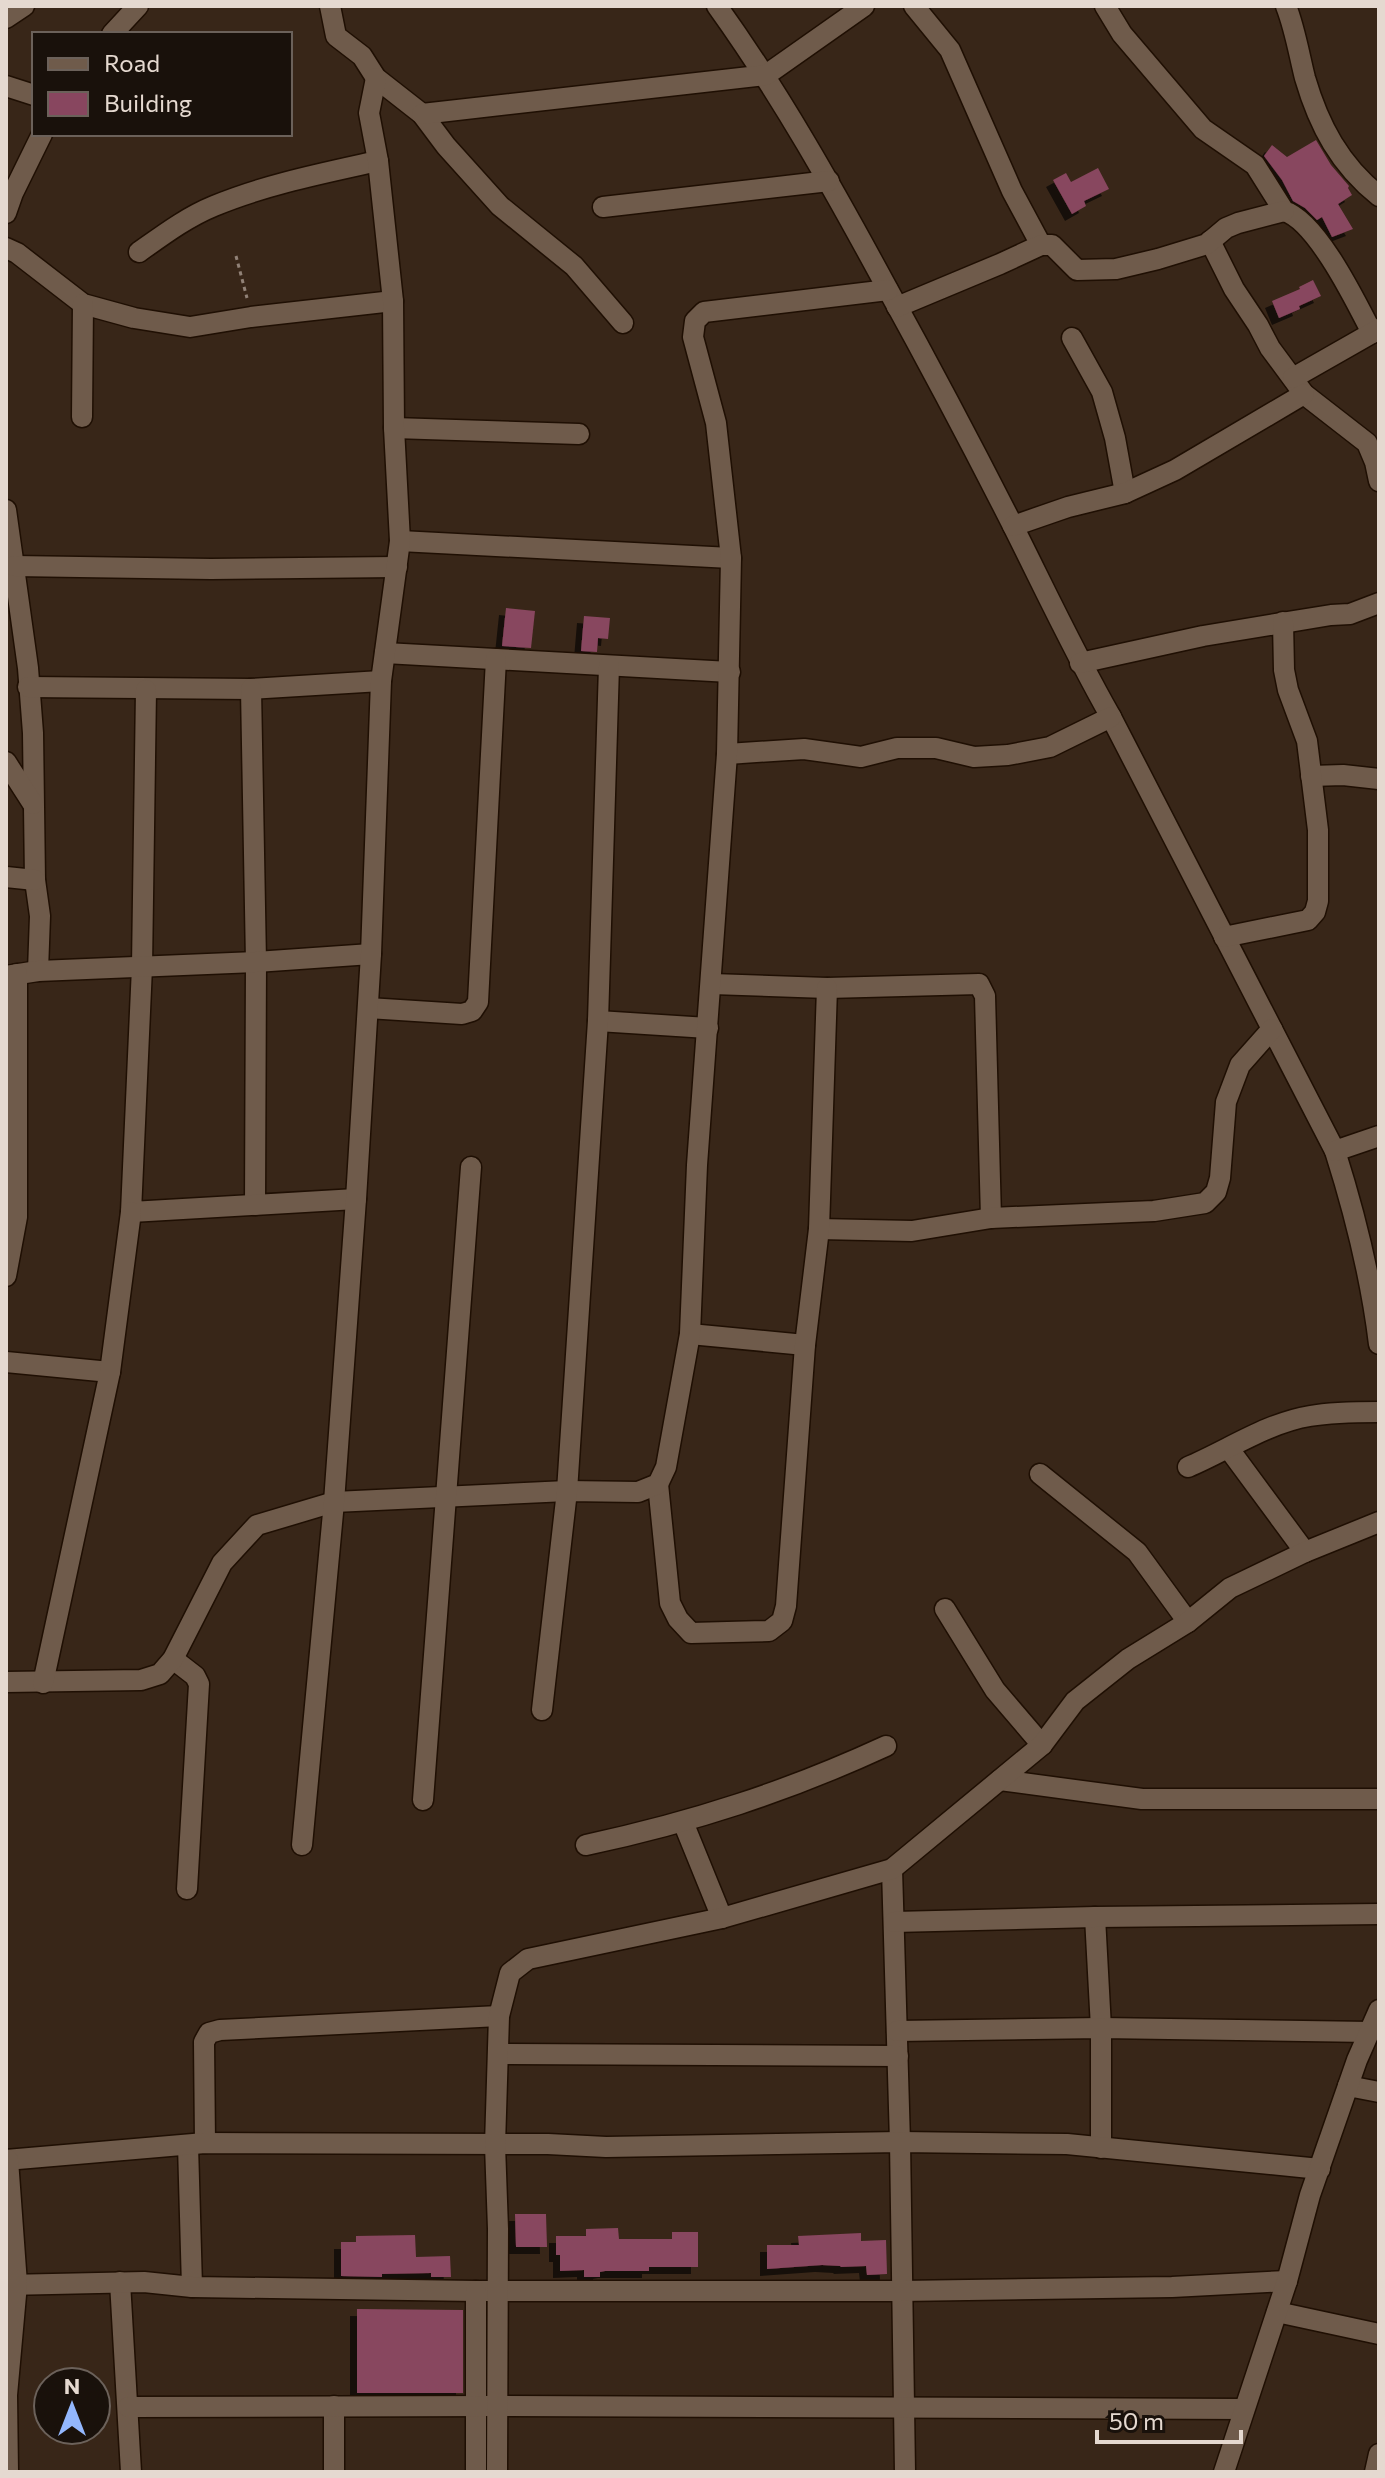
<svg xmlns="http://www.w3.org/2000/svg" width="1385" height="2478" font-family="Commissioner,sans-serif">
	<style>
		.building { fill: #88465f; filter: url(#shadow) }
		.lines { fill: none; stroke-linecap: round; stroke-linejoin: round }
		.minor-casing { stroke: #1f0f03; stroke-width: 23 }
		.path { stroke: #918277; stroke-width: 3; stroke-dasharray: 4 4; stroke-linecap: butt }
		.minor { stroke: #6f5b4b; stroke-width: 20 }
	</style>
	<defs>
		<filter id="shadow"><feDropShadow dx="-7" dy="7" stdDeviation="0" flood-color="#0009"/></filter>
	</defs>
	<rect width="100%" height="100%" fill="#382618"/>
	<g class="building">
		<path d="M1316 140 1331 165 1349 186 1348 188 1352 195 1338 204 1353 229 1332 237 1322 217 1317 220 1305 208 1293 201 1282 180 1264 156 1272 145 1287 157Z"/>
		<path d="M1098 168 1109 189 1084 201 1086 206 1072 214 1053 180 1066 173 1071 182Z"/>
		<path d="M1313 280 1321 296 1299 306 1300 309 1279 318 1272 301 1300 289 1299 287Z"/>
		<path d="M506 608 535 611 531 648 502 646Z"/>
		<path d="M584 616 610 618 608 639 598 638 597 652 581 651Z"/>
		<path d="M515 2214H546L547 2247H516Z"/>
		<path d="M618 2228 619 2239H672V2232H698V2267H649V2271H605L600 2272V2277H584V2270L560 2271V2255H556V2236H586V2229Z"/>
		<path d="M861 2233V2241L886 2240 887 2274 867 2275 866 2266 841 2267 840 2266 822 2265 767 2269V2245H799L798 2236Z"/>
		<path d="M415 2235 416 2257 450 2256 451 2277H431V2273L382 2274V2277L341 2276V2242H356V2236Z"/>
		<path d="M357 2309 463 2310V2393H357Z"/>
	</g>
	<g class="lines">
		<defs>
			<g id="minor">
				<path d="M330 6 336 36 362 56 376 78 422 114 446 146 500 206 574 266 623 323"/>
				<path d="M717 6C781 95 834 190 886 286 930 366 973 447 1014 528 1046 592 1076 656 1111 717L1335 1151C1355 1214 1371 1278 1379 1344"/>
				<path d="M914 6 950 50 1012 191 1041 245"/>
				<path d="M1105 6 1122 34 1203 129 1255 165 1284 211C1317 221 1356 302 1372 333"/>
				<path d="M1286 6C1295 29 1299 54 1305 78 1319 126 1340 165 1379 196"/>
				<path d="M6 18 24 6"/>
				<path d="M112 34 138 6"/>
				<path d="M6 86 34 95"/>
				<path d="M422 114 766 75 864 6"/>
				<path d="M603 207 829 181"/>
				<path d="M6 213 13 193 42 134"/>
				<path d="M1210 241 1234 289 1258 325 1270 348 1304 394 1367 443 1375 462 1379 481"/>
				<path d="M6 248 17 253 83 304 134 318 190 327 251 317 393 301"/>
				<path d="M139 252C163 235 187 217 214 206 264 185 324 173 378 161"/>
				<path d="M897 307 1000 264 1041 245H1052L1077 270 1116 269 1158 259 1207 244 1226 228 1238 223 1284 211"/>
				<path d="M1072 338 1102 392 1115 438 1125 493"/>
				<path d="M1293 378 1379 329"/>
				<path d="M82 417 83 304"/>
				<path d="M394 428 579 434"/>
				<path d="M6 510 28 668 33 733 35 880 40 916 38 971"/>
				<path d="M1013 526 1068 507 1125 493 1175 470 1304 394"/>
				<path d="M400 541 731 558"/>
				<path d="M14 566 211 569 397 567"/>
				<path d="M385 653 730 672"/>
				<path d="M1080 663 1203 636 1331 615 1350 614 1379 603"/>
				<path d="M28 687 251 689 381 681"/>
				<path d="M251 689 256 962 255 1205"/>
				<path d="M146 690 142 967 131 1212 356 1199"/>
				<path d="M727 754 804 749 861 757 897 748H936L974 757 1008 755 1050 747 1111 717"/>
				<path d="M6 762 33 804"/>
				<path d="M1311 776 1343 775 1379 779"/>
				<path d="M6 877 35 880"/>
				<path d="M1224 937 1308 920 1315 912 1318 901V830L1307 741 1288 690 1284 670 1283 622"/>
				<path d="M6 976 38 971 256 962 371 954"/>
				<path d="M712 984 827 988 979 984 985 996 991 1218"/>
				<path d="M368 1008 462 1014 472 1011 478 1002 496 659"/>
				<path d="M598 1021 708 1028"/>
				<path d="M1335 1151 1379 1136"/>
				<path d="M819 1229 912 1231 991 1218 1154 1211 1205 1203 1216 1192 1220 1178 1226 1102 1240 1065 1272 1029"/>
				<path d="M6 1276 17 1217V974"/>
				<path d="M690 1334 805 1345"/>
				<path d="M6 1362 110 1372"/>
				<path d="M1229 1449 1305 1552"/>
				<path d="M1188 1467C1228 1450 1267 1423 1310 1416 1333 1412 1356 1412 1379 1412"/>
				<path d="M1040 1474 1137 1552 1188 1622"/>
				<path d="M658 1484 670 1603 678 1619 691 1633 769 1631 782 1621 786 1606 805 1345 819 1229 827 988"/>
				<path d="M945 1609 995 1690 1042 1745"/>
				<path d="M173 1659 195 1676 199 1684 187 1889"/>
				<path d="M6 1682 141 1680 160 1674 173 1659 222 1563 257 1525 334 1502 567 1491 638 1492 658 1484 666 1467 690 1334 697 1165 727 754 731 558 716 423 693 337 695 321 704 312 888 290"/>
				<path d="M43 1683 110 1372 131 1212"/>
				<path d="M542 1710 567 1491 598 1021 609 666"/>
				<path d="M1000 1780 1142 1799H1379"/>
				<path d="M423 1800 471 1167"/>
				<path d="M683 1822 722 1918"/>
				<path d="M302 1845 334 1502 356 1199 371 954 381 681 400 541 394 428 393 301 378 161 369 113 376 78"/>
				<path d="M586 1845C693 1822 786 1792 886 1746"/>
				<path d="M892 1869 900 2142 905 2472"/>
				<path d="M1095 1917 1101 2028V2148"/>
				<path d="M894 1922 1095 1917 1379 1914"/>
				<path d="M897 2031 1101 2028 1370 2032"/>
				<path d="M499 2054 898 2056"/>
				<path d="M1348 2086 1379 2092"/>
				<path d="M205 2143 204 2042 209 2033 220 2030 499 2016"/>
				<path d="M188 2145 192 2287"/>
				<path d="M6 2160 205 2143 548 2144 606 2147 900 2142 1067 2144 1320 2169"/>
				<path d="M120 2282 131 2472"/>
				<path d="M6 2285 144 2282 192 2287 476 2291H901L1172 2287 1287 2281"/>
				<path d="M476 2291V2472"/>
				<path d="M1277 2312 1379 2334"/>
				<path d="M334 2406V2472"/>
				<path d="M128 2407 496 2406 1244 2409"/>
				<path d="M8 2472 7 2395 17 2284 8 2160"/>
				<path d="M497 2472 498 2229 495 2145 499 2016 510 1973 528 1959 722 1918 892 1869 1042 1745 1075 1701 1128 1659 1188 1622 1230 1588 1305 1552 1379 1522"/>
				<path d="M1224 2472 1287 2281 1310 2195 1357 2060 1379 2010"/>
				<path d="M1375 2472 1379 2454"/>
			</g>
		</defs>
		<use href="#minor" class="minor-casing"/>
		<path class="path" d="M236 256 247 298"/>
		<use href="#minor" class="minor"/>
	</g>
	<rect width="1385" height="2478" fill="none" stroke="#e5d9d0" stroke-width="16"/>
	<rect x="32" y="32" width="260" height="104" fill="#19110b" stroke="#6b615a" stroke-width="2"/>
	<rect x="48" y="58" width="40" height="12" fill="#6f5b4b" stroke="#6b615a" stroke-width="2"/>
	<text x="104" y="72" font-size="24" fill="#e5d9d0">Road</text>
	<rect x="48" y="92" width="40" height="24" fill="#88465f" stroke="#6b615a" stroke-width="2"/>
	<text x="104" y="112" font-size="24" fill="#e5d9d0">Building</text>
	<g transform="translate(72 2406)"><circle r="38" fill="#19110b" stroke="#6b615a" stroke-width="2"/>
	<path d="M0-6L14 30L0 20L-14 30Z" fill="#93b7fd"/>
	<text y="-12" font-size="22" font-weight="bold" text-anchor="middle" fill="#e5d9d0">N</text>
	</g>
	<path d="M1097 2430v12h144v-12" fill="none" stroke="#e5d9d0" stroke-width="4"/>
	<text x="1109" y="2430" font-size="24" fill="#e5d9d0" stroke="#19110b" stroke-width="6" paint-order="stroke">50 m</text>
</svg>
